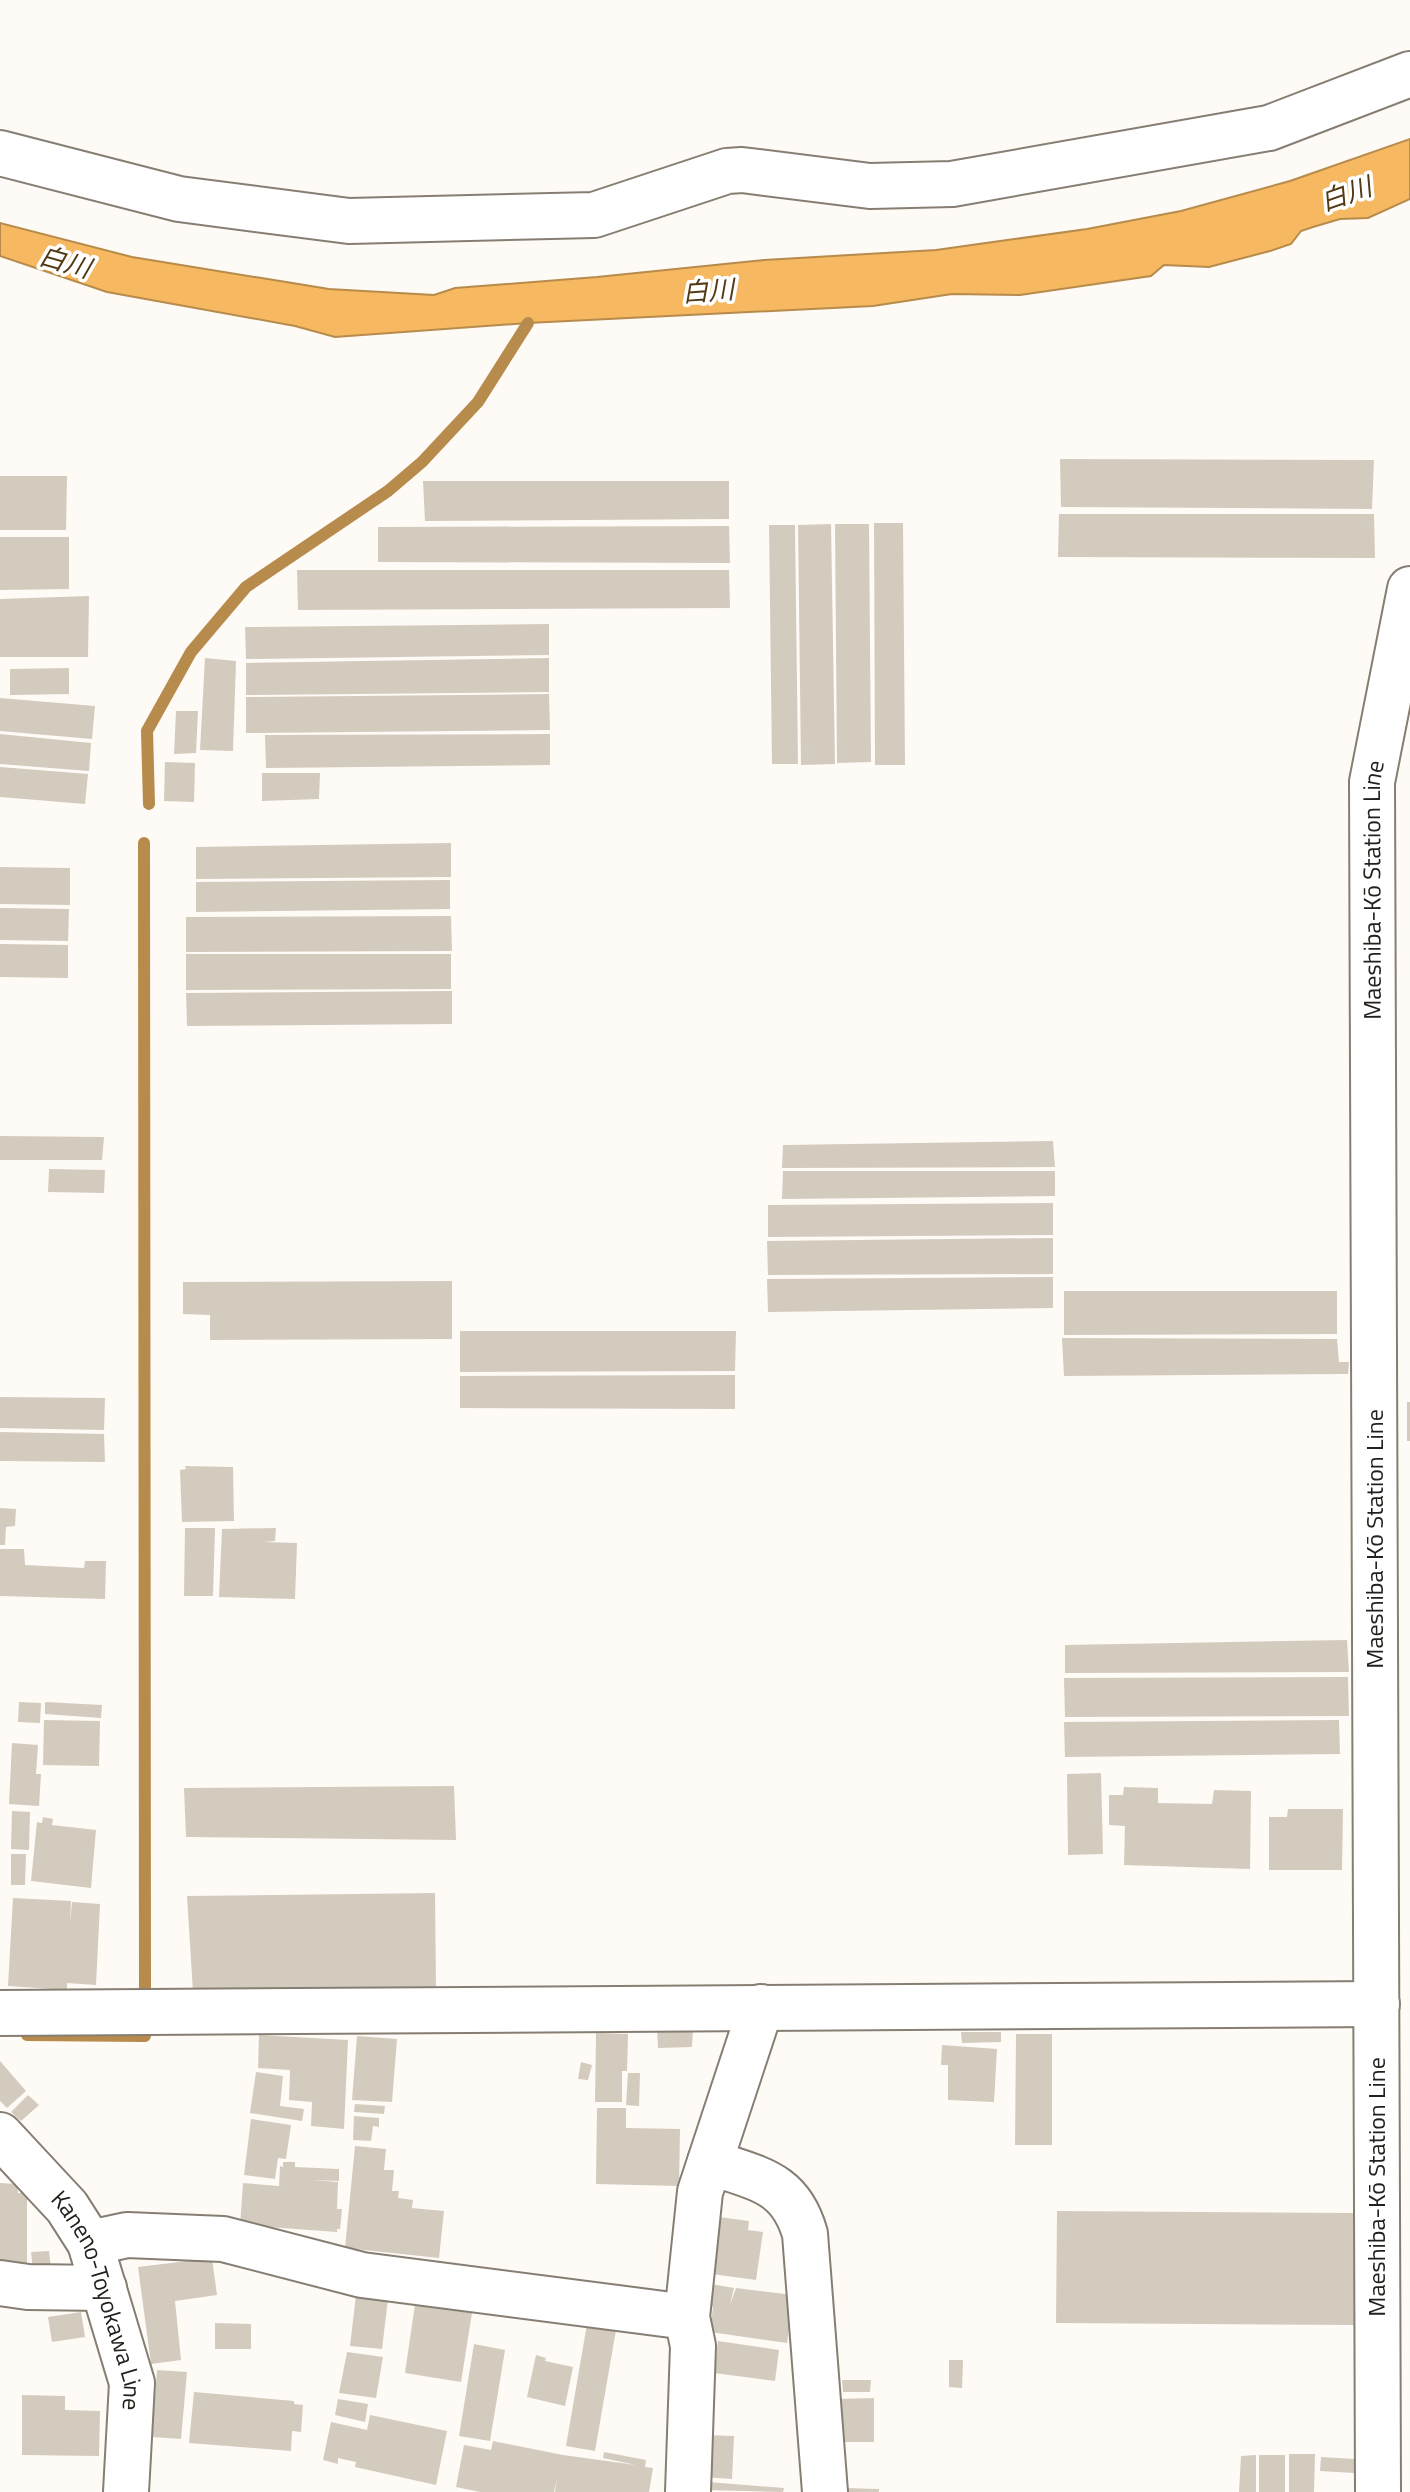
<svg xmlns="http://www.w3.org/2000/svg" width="1410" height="2492" font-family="'Titillium Web','Noto Sans JP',sans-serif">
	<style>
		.water { fill: #f6b860; stroke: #b78b4c; stroke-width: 2 }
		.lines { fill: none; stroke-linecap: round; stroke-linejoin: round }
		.stream { stroke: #b78b4c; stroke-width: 12 }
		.building { fill: #d4cbbf }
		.minor-casing { stroke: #877e73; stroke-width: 48 }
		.major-casing { stroke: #877e73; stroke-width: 48 }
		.minor { stroke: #fff; stroke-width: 44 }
		.major { stroke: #fff; stroke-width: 44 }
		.labels { text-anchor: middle; stroke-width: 7; stroke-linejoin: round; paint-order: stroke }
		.street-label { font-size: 24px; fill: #24211c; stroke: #fff }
		.water-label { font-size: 26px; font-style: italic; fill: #523914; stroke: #fff }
	</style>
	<rect width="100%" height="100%" fill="#fefaf5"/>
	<path class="water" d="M1410 139V199L1368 218 1340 219 1313 227 1301 231 1291 244 1270 251 1209 267 1164 265 1151 276 1020 295 952 294 873 306 528 323 335 337 295 326 107 292 0 256V223L132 257 329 289 434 295 455 288 597 277 764 260 936 250 1087 229 1181 211 1290 181Z"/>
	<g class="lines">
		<g class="stream">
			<path d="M149 804 147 731 191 652 246 587 388 491 422 462 478 402 528 323"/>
			<path d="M144 843 145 1994"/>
			<path d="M27 2035 145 2036V2028"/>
		</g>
	</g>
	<g class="building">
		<path d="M1060 459 1374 460 1372 509 1061 507Z"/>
		<path d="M0 476H67L66 530H0Z"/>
		<path d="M423 481H729V519L425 521Z"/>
		<path d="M1059 514H1374L1375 558 1058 557Z"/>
		<path d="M874 523H903L905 765H875Z"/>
		<path d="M831 524 835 764 801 765 798 525Z"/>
		<path d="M835 524H869L871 762 837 763Z"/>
		<path d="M769 525H795L798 764H772Z"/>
		<path d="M729 526 730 563 378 562V527Z"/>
		<path d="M0 537H69V589L0 590Z"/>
		<path d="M297 570H729L730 608 298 610Z"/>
		<path d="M89 596 88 657H0V599Z"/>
		<path d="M549 624V655L246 659 245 627Z"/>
		<path d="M205 658 236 661 233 751 200 750Z"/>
		<path d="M549 658V692L246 695V663Z"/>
		<path d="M69 668V694L10 695V669Z"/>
		<path d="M549 694 550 730 246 733V697Z"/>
		<path d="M0 698 95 706 92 739 0 731Z"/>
		<path d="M176 711H198L196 753 174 754Z"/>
		<path d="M0 734 91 743 89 771 0 764Z"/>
		<path d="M550 734V765L266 768 265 735Z"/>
		<path d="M165 762 195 763 194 802 164 801Z"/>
		<path d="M0 767 88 774 85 804 0 797Z"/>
		<path d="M262 773H320L319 799 262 801Z"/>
		<path d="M451 843V877L196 879V847Z"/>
		<path d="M0 867 70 868V905L0 904Z"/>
		<path d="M450 880V909L196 912V882Z"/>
		<path d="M0 908 69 909 68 941 0 940Z"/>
		<path d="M451 916 452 951 186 952V917Z"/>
		<path d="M0 944 68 945V978L0 977Z"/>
		<path d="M186 954H451V989L186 990Z"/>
		<path d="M452 991V1024L187 1026 186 993Z"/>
		<path d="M0 1136 104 1137 102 1160H0Z"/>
		<path d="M1053 1141 1055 1167 782 1168 783 1145Z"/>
		<path d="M49 1169 105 1170 104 1193 48 1192Z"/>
		<path d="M783 1171H1055V1196L782 1199Z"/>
		<path d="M1053 1203V1235L768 1237V1205Z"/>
		<path d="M1053 1238V1274L768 1275 767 1241Z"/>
		<path d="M1053 1277V1308L768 1312 767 1279Z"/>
		<path d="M452 1281V1339L210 1340V1315L183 1314V1282Z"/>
		<path d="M1064 1291H1337V1334L1064 1335Z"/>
		<path d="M460 1331H736L735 1371 460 1372Z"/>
		<path d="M1062 1338 1337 1339 1339 1362H1349L1348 1374 1064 1376Z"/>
		<path d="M735 1375V1409L460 1408V1376Z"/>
		<path d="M0 1397 105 1398 104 1430 0 1428Z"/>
		<rect x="1407" y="1402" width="3" height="39"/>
		<path d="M0 1432 104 1434 105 1462 0 1461Z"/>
		<path d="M185 1466 233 1467 234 1521 182 1522 180 1470 186 1469Z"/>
		<path d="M0 1508 16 1509 15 1526 6 1527 5 1545H0Z"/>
		<path d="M185 1528H215L213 1596H184Z"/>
		<path d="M276 1528 275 1541 264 1542 297 1543 295 1599 219 1597 222 1529Z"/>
		<path d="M0 1549H24L25 1565 84 1568 85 1561H106L105 1599 0 1596Z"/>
		<path d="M1347 1640 1349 1672 1065 1673V1645Z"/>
		<path d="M1348 1677 1349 1716 1065 1717 1064 1678Z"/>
		<path d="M19 1702 41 1703 40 1723 18 1722Z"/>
		<path d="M45 1702 102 1705 101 1718 45 1714Z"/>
		<path d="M44 1720 100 1721 99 1766 43 1765Z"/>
		<path d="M1339 1720 1340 1754 1065 1757 1064 1722Z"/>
		<path d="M12 1743 38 1745 36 1774H41L39 1806 9 1804Z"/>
		<path d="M1101 1773 1103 1854 1068 1855 1067 1774Z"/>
		<path d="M454 1786 456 1840 186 1837 184 1788Z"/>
		<path d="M1124 1787 1158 1788V1803L1212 1804 1214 1790 1251 1791 1250 1869 1124 1865 1125 1826 1109 1825V1795H1123Z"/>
		<path d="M1288 1809H1343L1342 1870H1269V1817H1287Z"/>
		<path d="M12 1811 30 1812 29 1850 11 1849Z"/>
		<path d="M43 1817 53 1819 52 1825 96 1830 91 1888 31 1881 37 1822 42 1823Z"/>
		<path d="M11 1854H26L25 1885H11Z"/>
		<path d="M435 1893 436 1990 193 1992 187 1896Z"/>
		<path d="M13 1898 71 1901 70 1923 72 1902 100 1904 96 1985 67 1983V1990L8 1986Z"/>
		<path d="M657 2028H693L692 2047 658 2048Z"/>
		<path d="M961 2032H1001V2042L962 2043Z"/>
		<path d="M596 2033 628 2034 627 2071H622V2102H595Z"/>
		<path d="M1016 2034H1052V2145H1015Z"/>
		<path d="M259 2035 348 2040 344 2129 311 2126 312 2102 289 2100 290 2070 258 2068Z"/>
		<path d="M357 2036 397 2039 392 2102 352 2100Z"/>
		<path d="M942 2045 997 2049 994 2102 948 2100V2065H941Z"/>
		<path d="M0 2061 26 2091 7 2108 0 2101Z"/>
		<path d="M581 2062 592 2065 588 2080 578 2079Z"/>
		<path d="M256 2072 283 2076 280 2106 304 2109 302 2121 250 2113Z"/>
		<path d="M628 2073H640L639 2106 626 2105Z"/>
		<path d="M28 2095 39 2105 21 2121 11 2112Z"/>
		<path d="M355 2104 385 2106 384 2114 354 2112Z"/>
		<path d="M597 2108H626V2128L680 2129 679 2186 596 2184Z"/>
		<path d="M354 2116 379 2118V2127L373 2126 371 2141 353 2140Z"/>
		<path d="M251 2119 291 2125 286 2159 278 2158 275 2179 244 2175Z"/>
		<path d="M355 2146 386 2149 384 2170H394L392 2191H399L398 2198 413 2200 412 2208 444 2211 439 2258 345 2248Z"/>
		<path d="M283 2162H295V2167L339 2169V2181L310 2180 338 2182 337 2209H342L340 2229H337V2232L240 2225 243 2183 279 2186 280 2166 283 2167Z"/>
		<path d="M0 2183 17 2184 18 2193H27V2263L25 2267 0 2265Z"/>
		<path d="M1057 2211 1354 2213V2325L1056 2323Z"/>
		<path d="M719 2217 749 2221 748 2230 763 2232 756 2280 712 2274Z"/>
		<path d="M49 2251 51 2268 33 2270 31 2252Z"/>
		<path d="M212 2258 217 2295 175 2301 181 2360 151 2364 138 2267Z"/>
		<path d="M711 2284 734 2288 730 2305 736 2288 794 2295 787 2343 710 2332 713 2307 707 2306Z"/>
		<path d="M356 2295 388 2299 382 2349 350 2346Z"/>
		<path d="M415 2304 472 2313 461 2382 405 2373Z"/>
		<path d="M81 2312 85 2337 52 2342 48 2317Z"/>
		<path d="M215 2323 251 2324V2349H215Z"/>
		<path d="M587 2324 616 2330 595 2451 566 2446Z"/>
		<path d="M718 2341 779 2350 775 2381 714 2373Z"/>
		<path d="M474 2344 505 2350 490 2441 459 2436Z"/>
		<path d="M347 2352 383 2357 376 2398 339 2393Z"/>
		<path d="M536 2355 546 2358 545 2361 573 2367 565 2406 527 2397Z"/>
		<path d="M949 2360H963L962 2388 949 2387Z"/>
		<path d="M157 2370 187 2372 181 2439 152 2437Z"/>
		<path d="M842 2380H871L870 2392H843Z"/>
		<path d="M194 2392 294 2401V2404L303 2405 301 2432 292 2431 291 2451 189 2443Z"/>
		<path d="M22 2395 65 2396V2410L100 2411 99 2456 22 2455Z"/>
		<path d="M874 2398V2442H836L837 2399Z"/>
		<path d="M338 2399 368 2404 365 2422 335 2415Z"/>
		<path d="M370 2415 447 2431 436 2485 355 2467 356 2462 338 2458V2464L323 2460 331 2422 367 2430Z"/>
		<path d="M705 2435 734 2436 732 2479 704 2477Z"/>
		<path d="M493 2441 563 2455 636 2465 603 2458 604 2452 646 2460 645 2467 653 2468 649 2492H555L557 2479 554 2492H480L456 2487 464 2445 491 2450Z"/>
		<path d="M1289 2454H1315L1314 2492H1289Z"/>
		<path d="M1256 2455V2492H1239L1241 2456Z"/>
		<rect x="1259" y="2455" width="26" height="37"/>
		<path d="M1321 2457 1355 2459 1354 2473 1320 2471Z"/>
		<path d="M708 2482 784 2488 783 2492 707 2490Z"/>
		<path d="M845 2488 879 2489V2492H845Z"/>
	</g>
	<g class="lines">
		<defs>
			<g id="minor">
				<path d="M0 153 179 199 349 221 594 215 727 171 742 170 870 186 952 184 1269 128 1410 74"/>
				<path d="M0 2013 1377 2004"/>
				<path d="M710 2162C757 2179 790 2181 805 2234L825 2492"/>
				<path d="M90 2243 127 2235 223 2239 362 2275 687 2317"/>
				<path d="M0 2283 28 2287 104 2288"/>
				<path d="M688 2492 693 2346 687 2317 700 2192 761 2007"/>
			</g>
			<g id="major">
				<path id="s1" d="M0 2135 67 2207 90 2243 132 2383 126 2492"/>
				<path id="s2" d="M1378 2492 1372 782 1410 589"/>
			</g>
		</defs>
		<use href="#minor" class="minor-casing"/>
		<use href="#major" class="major-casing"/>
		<use href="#minor" class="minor"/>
		<use href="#major" class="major"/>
	</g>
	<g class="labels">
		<g class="street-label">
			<text dy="8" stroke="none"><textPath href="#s2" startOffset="1602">Maeshiba-Kō Station Line</textPath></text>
			<text transform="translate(1375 1539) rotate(-90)" y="8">Maeshiba-Kō Station Line</text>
			<text transform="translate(1377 2187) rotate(-90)" y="8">Maeshiba-Kō Station Line</text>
			<text dy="8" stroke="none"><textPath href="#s1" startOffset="198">Kaneno-Toyokawa Line</textPath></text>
		</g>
		<g class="water-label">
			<text transform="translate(1346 194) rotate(-19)" y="9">白川</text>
			<text transform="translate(65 262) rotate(16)" y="9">白川</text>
			<text transform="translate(708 291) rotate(-4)" y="9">白川</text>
		</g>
	</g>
</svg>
